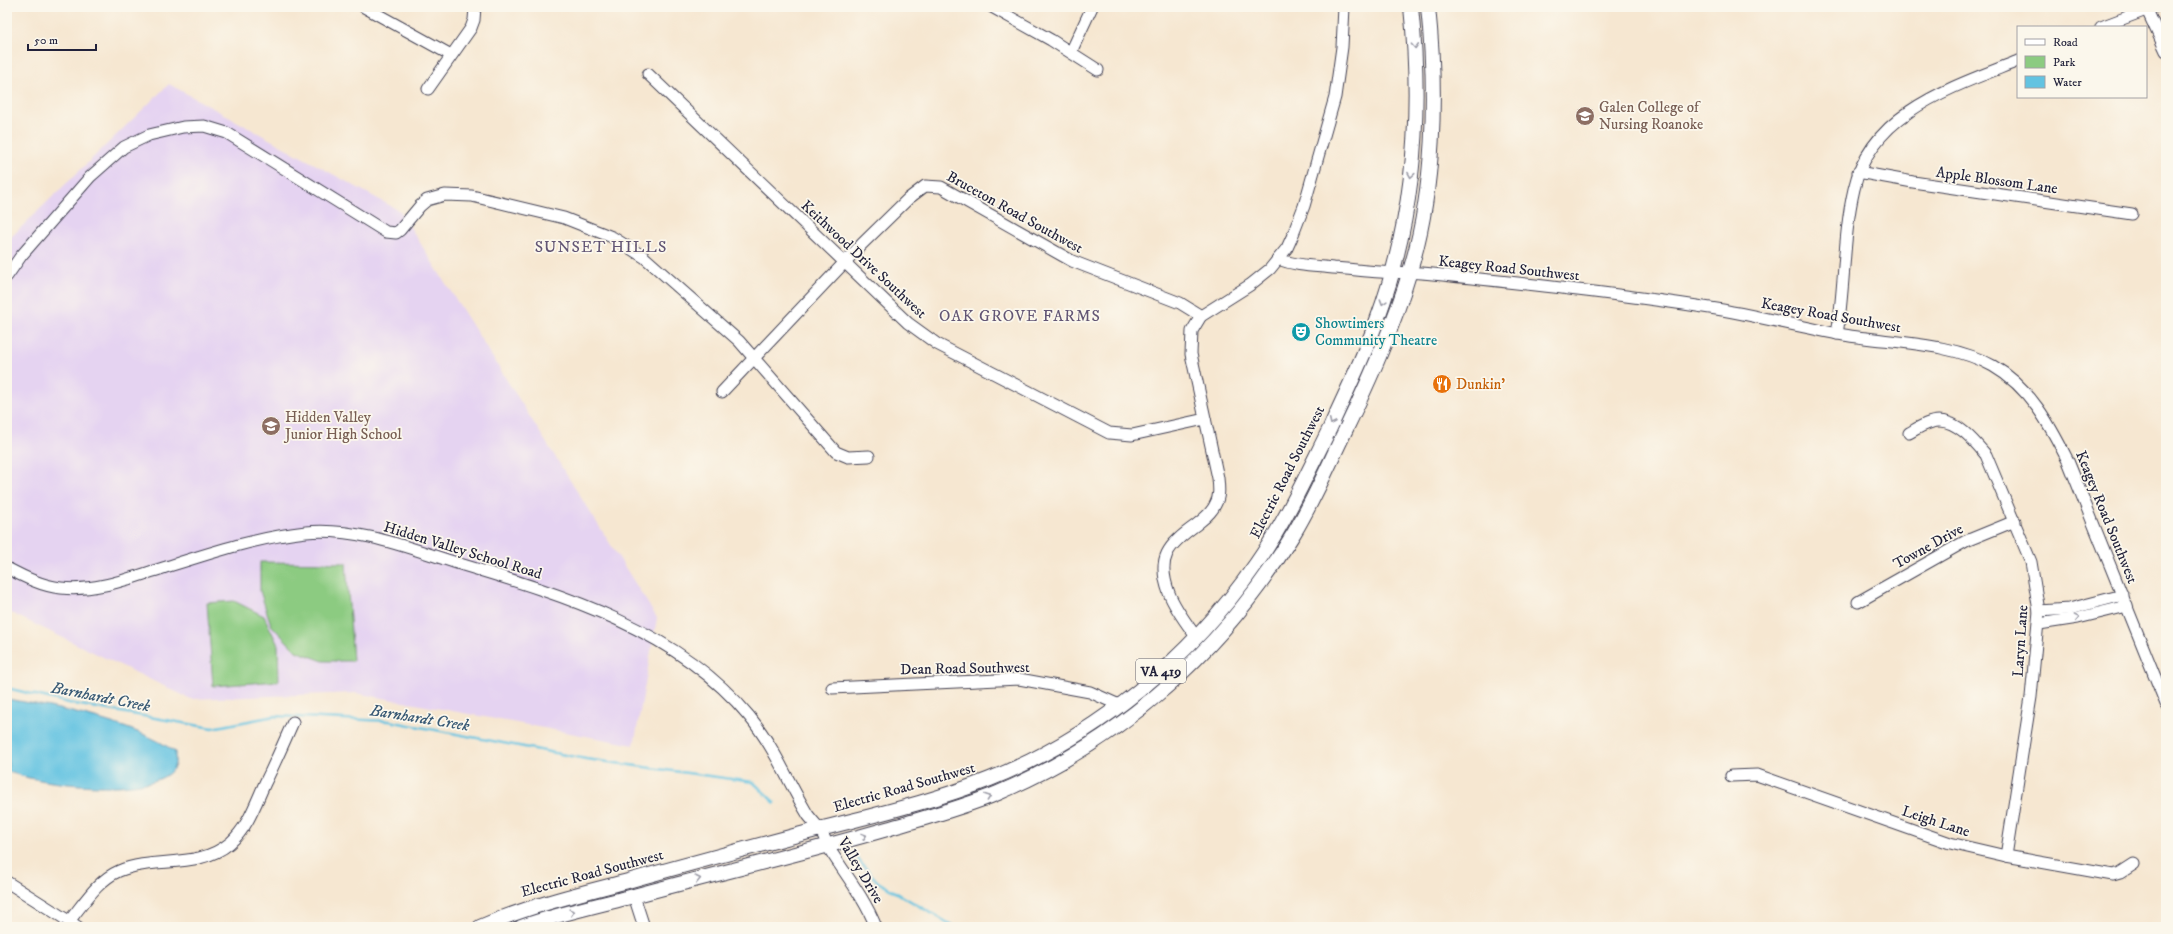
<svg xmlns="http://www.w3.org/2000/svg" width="2173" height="934" font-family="'IM FELL DW Pica',serif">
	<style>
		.built { fill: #e5d3f1 }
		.green { fill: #8ccb81; stroke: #57765e }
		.water { fill: #63c3e1; stroke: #42728e }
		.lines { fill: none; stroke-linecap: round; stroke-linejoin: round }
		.stream { stroke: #63c3e1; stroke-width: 2.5 }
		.minor-casing { stroke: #424052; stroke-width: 13 }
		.major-casing { stroke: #424052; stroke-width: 16 }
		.minor { stroke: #fff; stroke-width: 11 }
		.major { stroke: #fff; stroke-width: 14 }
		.oneway { stroke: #9c9ca7 }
		.labels { text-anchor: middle; stroke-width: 3.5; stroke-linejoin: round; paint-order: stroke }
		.shield { fill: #fbf7ec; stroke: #636270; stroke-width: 1 }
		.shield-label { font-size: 14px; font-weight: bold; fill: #22223b }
		.education-label { font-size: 15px; fill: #785e54; stroke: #fbf7ec; text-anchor: start }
		.street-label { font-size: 15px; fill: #22223b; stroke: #fbf7ec }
		.culture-label { font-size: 15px; fill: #0d838f; stroke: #fbf7ec; text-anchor: start }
		.food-label { font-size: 15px; fill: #c56008; stroke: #fbf7ec; text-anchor: start }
		.neighbourhood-label { font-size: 16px; letter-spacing: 1px; fill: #625574; stroke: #fbf7ec }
		.water-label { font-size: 16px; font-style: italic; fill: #395a75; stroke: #fbf7ec }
	</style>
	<rect width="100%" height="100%" fill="#fbf7ec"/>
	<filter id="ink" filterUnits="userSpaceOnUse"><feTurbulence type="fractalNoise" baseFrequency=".025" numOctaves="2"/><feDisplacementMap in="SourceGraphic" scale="8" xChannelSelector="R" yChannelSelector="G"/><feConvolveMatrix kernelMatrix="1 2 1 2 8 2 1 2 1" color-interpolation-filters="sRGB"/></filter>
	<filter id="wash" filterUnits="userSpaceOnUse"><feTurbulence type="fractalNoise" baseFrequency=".012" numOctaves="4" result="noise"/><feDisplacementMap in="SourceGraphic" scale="16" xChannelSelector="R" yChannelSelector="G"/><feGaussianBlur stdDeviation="0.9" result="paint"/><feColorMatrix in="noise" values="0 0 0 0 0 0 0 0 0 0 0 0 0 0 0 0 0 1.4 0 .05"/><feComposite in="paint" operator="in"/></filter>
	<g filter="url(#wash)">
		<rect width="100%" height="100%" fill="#f6e7d1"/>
		<path class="built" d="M169 84 400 211 657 618 634 745 356 693 191 699 7 611V241Z"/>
		<g class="green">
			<path d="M260 562 346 563 353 661H323L296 651 271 625 260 591Z"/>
			<path d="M234 601 264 616 278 645 279 681 213 686 207 603Z"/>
		</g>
		<path class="water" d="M7 699C51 706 142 725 175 752 175 756 176 763 174 767 160 796 61 785 35 779 26 778 17 774 8 772Z"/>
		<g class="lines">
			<g class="stream">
				<path d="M7 688 69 703 212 728 275 716 389 721 586 759 753 782 775 803"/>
				<path d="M853 854 878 882 955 927"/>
			</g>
		</g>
	</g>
	<g filter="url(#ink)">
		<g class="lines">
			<defs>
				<g id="minor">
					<path d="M364 7 451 55"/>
					<path d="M992 7 1051 40 1098 70"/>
					<path d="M2147 10 2166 51"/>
					<path d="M2101 27 2154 7"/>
					<path d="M1071 52 1092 7"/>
					<path d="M648 74 908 323 937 344 1109 433 1132 435 1205 419"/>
					<path d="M428 89 471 28 474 20 475 7"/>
					<path d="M1858 172 1913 182 2132 214"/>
					<path d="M1278 259C1296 266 1315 266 1333 268 1349 269 1364 271 1380 272 1394 273 1408 272 1422 273 1518 283 1615 293 1710 308 1755 315 1799 327 1844 335 1890 343 1951 342 1993 366 2030 387 2050 425 2068 461L2166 704"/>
					<path d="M7 276 21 256 90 177 124 147 149 135 183 127 204 126 227 133 386 232 396 233 400 230 420 206 427 200 445 195 472 196 564 218 612 237 644 257 739 341 836 452 848 457 869 456"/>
					<path d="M1837 334C1845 286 1843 236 1854 189 1871 112 1953 87 2018 61"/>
					<path d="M722 392 862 244 908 199 925 186 941 187 1072 261 1180 303 1201 316"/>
					<path d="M1909 433C1918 428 1928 421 1939 421 1958 421 1975 442 1986 455L2031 562 2039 611 2031 697 2006 856"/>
					<path d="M7 568C24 577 42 586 61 588 96 592 130 578 163 568 210 553 258 537 306 532 358 527 411 549 460 564 563 595 677 629 749 716 774 746 788 782 808 815 811 819 815 823 818 827 824 834 826 843 830 850 846 875 865 899 876 927"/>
					<path d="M1858 602 1966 541 2015 521"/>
					<path d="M2039 611 2069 609 2123 595"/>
					<path d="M2039 624 2078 618 2127 606"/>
					<path d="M1197 638C1187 624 1175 609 1169 593 1156 558 1168 545 1196 525 1203 519 1211 514 1215 505 1220 497 1219 488 1218 478L1191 354 1192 331 1201 316 1250 285 1270 269 1287 248 1292 237 1304 206 1335 97 1342 47 1344 7"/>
					<path d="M832 688 1019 679 1090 692 1119 705"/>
					<path d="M1731 776 1757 775 1950 843 2006 856 2113 875 2120 873 2134 864"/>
					<path d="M7 882 78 927"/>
					<path d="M634 896 644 927"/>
					<path d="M70 920C84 903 98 880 119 871 155 856 198 870 230 843 248 827 255 805 265 783 275 763 284 742 293 722"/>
				</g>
				<g id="major">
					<path d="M480 927C528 906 578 894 628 881 692 863 756 846 820 829 878 814 935 801 990 779 1097 736 1191 658 1256 564 1286 521 1307 474 1330 428 1346 392 1364 357 1377 320 1414 220 1422 112 1411 7"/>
					<path d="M521 927C555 915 591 907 626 898 713 874 801 854 887 829 924 818 962 808 998 793 1123 740 1224 649 1294 533 1314 500 1329 464 1346 429 1370 379 1393 328 1409 274 1435 192 1437 92 1428 7"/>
				</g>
			</defs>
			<use href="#minor" class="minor-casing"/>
			<use href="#major" class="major-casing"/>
			<use href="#minor" class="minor"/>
			<use href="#major" class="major"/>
		</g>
		<defs><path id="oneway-chevron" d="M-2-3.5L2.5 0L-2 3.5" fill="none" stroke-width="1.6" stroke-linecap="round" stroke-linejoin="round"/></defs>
		<g class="oneway">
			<use href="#oneway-chevron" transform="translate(1415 46) rotate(87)"/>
			<use href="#oneway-chevron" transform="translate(1411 175) rotate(99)"/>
			<use href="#oneway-chevron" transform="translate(1383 302) rotate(107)"/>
			<use href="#oneway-chevron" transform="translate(1332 422) rotate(115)"/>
			<use href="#oneway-chevron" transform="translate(2077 618) rotate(-11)"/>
			<use href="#oneway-chevron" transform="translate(988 797) rotate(-20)"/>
			<use href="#oneway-chevron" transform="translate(864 836) rotate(-17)"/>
			<use href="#oneway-chevron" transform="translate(698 879) rotate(-14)"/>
			<use href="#oneway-chevron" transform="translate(572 912) rotate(-15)"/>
		</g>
	</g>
	<defs>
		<symbol id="university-disc" viewBox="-11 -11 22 22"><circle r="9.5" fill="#8d6e63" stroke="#fbf7ec"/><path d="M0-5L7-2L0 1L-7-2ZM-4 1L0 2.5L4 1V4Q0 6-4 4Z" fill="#fff"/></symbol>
		<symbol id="theatre-disc" viewBox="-11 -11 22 22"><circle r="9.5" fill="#0f9aa8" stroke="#fbf7ec"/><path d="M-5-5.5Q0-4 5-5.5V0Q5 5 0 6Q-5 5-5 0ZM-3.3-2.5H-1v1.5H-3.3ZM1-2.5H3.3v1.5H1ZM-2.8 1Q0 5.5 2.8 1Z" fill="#fff"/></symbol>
		<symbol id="restaurant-disc" viewBox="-11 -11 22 22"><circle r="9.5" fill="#e8710a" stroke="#fbf7ec"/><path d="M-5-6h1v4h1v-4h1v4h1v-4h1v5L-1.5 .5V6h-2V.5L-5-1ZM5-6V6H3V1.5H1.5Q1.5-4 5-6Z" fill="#fff"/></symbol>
		<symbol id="school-disc" viewBox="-11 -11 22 22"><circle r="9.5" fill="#8d6e63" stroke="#fbf7ec"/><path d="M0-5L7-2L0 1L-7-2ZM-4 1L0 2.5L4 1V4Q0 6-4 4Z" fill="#fff"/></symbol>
	</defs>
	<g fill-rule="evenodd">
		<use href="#university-disc" x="1574" y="105" width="22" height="22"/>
		<use href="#theatre-disc" x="1290" y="321" width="22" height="22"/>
		<use href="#restaurant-disc" x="1431" y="373" width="22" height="22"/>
		<use href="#school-disc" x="260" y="415" width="22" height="22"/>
	</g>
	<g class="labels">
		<rect class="shield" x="1136" y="659" width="50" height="24" rx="3"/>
		<g class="shield-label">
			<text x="1161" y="676">VA 419</text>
		</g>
		<g class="education-label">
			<text x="1599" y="112">Galen College of<tspan x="1599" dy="17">Nursing Roanoke</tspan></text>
			<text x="285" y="422">Hidden Valley<tspan x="285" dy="17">Junior High School</tspan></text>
		</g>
		<g class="street-label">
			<text transform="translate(1997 180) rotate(8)" y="5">Apple Blossom Lane</text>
			<text transform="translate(1015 212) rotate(29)" y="5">Bruceton Road Southwest</text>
			<text transform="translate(864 259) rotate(43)" y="5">Keithwood Drive Southwest</text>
			<text transform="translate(1509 268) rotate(6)" y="5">Keagey Road Southwest</text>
			<text transform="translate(1831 315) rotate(10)" y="5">Keagey Road Southwest</text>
			<text transform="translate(1287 472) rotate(-63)" y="5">Electric Road Southwest</text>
			<text transform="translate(2107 517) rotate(68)" y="5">Keagey Road Southwest</text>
			<text transform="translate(1928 546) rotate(-29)" y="5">Towne Drive</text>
			<text transform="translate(463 550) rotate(17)" y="5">Hidden Valley School Road</text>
			<text transform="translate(2020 641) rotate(-86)" y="5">Laryn Lane</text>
			<text transform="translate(965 668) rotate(-1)" y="5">Dean Road Southwest</text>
			<text transform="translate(904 787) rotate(-16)" y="5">Electric Road Southwest</text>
			<text transform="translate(1936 821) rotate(18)" y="5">Leigh Lane</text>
			<text transform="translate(861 870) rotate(59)" y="5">Valley Drive</text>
			<text transform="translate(592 873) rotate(-15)" y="5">Electric Road Southwest</text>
		</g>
		<g class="culture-label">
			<text x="1315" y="328">Showtimers<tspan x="1315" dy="17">Community Theatre</tspan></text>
		</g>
		<g class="food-label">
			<text x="1456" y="389">Dunkin'</text>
		</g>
		<g class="neighbourhood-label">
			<text x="601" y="252">SUNSET HILLS</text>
			<text x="1020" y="321">OAK GROVE FARMS</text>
		</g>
		<g class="water-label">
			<text transform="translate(101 696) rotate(11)" y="6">Barnhardt Creek</text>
			<text transform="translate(420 717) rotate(9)" y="6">Barnhardt Creek</text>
		</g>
	</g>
	<rect width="2173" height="934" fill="none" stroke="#fbf7ec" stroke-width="24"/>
	<rect x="2017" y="26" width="130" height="72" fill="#fbf7ec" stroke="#a4a2a5"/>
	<rect x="2025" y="39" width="20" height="6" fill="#ffffff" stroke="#a4a2a5"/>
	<text x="2053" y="46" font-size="12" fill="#22223b">Road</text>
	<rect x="2025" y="56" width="20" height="12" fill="#8ccb81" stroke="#a4a2a5"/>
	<text x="2053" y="66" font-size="12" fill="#22223b">Park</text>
	<rect x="2025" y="76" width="20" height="12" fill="#63c3e1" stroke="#a4a2a5"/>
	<text x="2053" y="86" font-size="12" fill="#22223b">Water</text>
	<path d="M28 44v6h68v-6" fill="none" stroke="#22223b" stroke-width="2"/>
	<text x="34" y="44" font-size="12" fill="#22223b" stroke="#fbf7ec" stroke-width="3" paint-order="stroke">50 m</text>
</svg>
